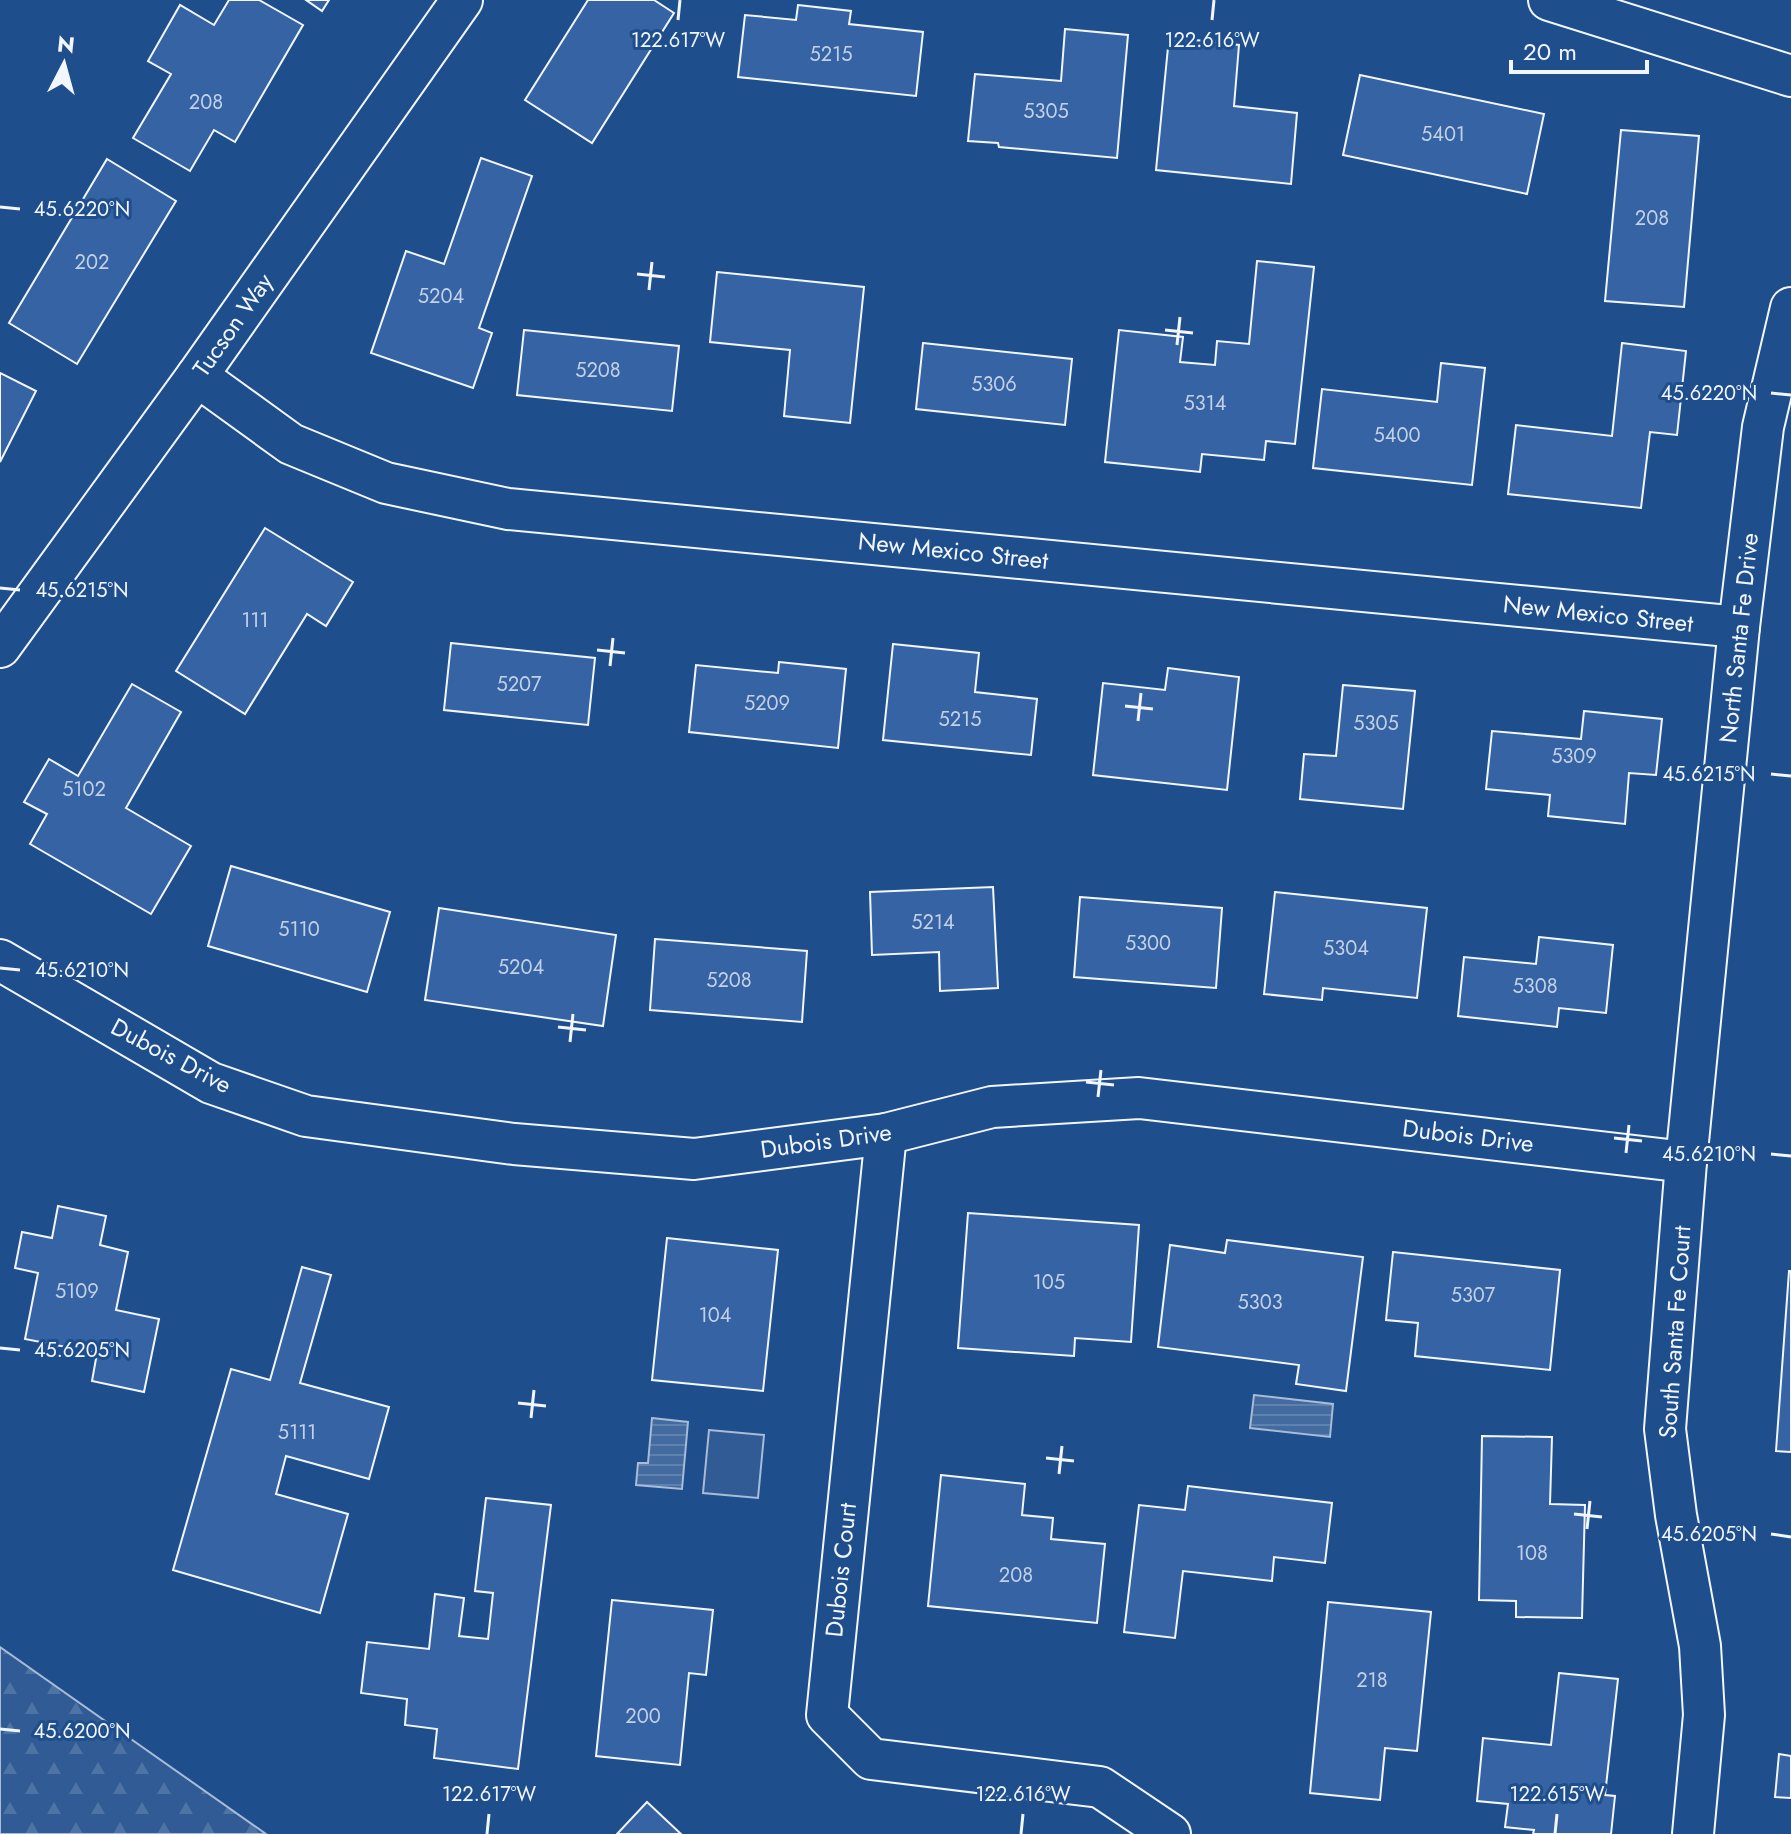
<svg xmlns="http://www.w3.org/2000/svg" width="1791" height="1834" font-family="Jost,sans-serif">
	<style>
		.forest { fill: url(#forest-firs); stroke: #a8bbd7; stroke-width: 2 }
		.built { fill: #305b95; stroke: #a8bbd7; stroke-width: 2 }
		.water { fill: url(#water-rules); stroke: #a8bbd7; stroke-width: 2 }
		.building { fill: #3563a3; stroke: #f2f6ff; stroke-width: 2 }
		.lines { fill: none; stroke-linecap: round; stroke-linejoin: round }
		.minor-casing { stroke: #f2f6ff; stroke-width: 44 }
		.minor { stroke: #1f4e8c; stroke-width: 40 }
		.ticks { fill: none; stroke: #f2f6ff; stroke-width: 3 }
		.labels { text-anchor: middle; stroke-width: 6; stroke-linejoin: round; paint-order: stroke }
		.number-label { font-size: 20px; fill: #c3d1e8 }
		.street-label { font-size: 24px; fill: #f2f6ff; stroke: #1f4e8c }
		.ticks-label { font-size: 20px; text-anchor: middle; fill: #f2f6ff; stroke: #1f4e8c; stroke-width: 6; stroke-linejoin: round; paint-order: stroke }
	</style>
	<defs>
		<pattern id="forest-firs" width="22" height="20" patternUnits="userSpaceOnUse" patternTransform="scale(2)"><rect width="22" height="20" fill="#305b95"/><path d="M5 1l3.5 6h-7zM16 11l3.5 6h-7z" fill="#4e73a5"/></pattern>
		<pattern id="water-rules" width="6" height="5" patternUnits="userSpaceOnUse" patternTransform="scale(2)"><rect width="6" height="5" fill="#446ba0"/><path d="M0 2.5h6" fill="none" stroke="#5f81ae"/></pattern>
	</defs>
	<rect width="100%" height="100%" fill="#1f4e8c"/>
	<path class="forest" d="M0 1647 266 1834H0Z"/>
	<path class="built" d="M709 1430 764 1435 758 1498 703 1493Z"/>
	<g class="water">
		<path d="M1254 1395 1333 1404 1330 1437 1250 1428Z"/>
		<path d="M652 1418 688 1422 682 1489 636 1485 638 1463H648Z"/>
	</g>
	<g class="building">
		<path d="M229 0H259L303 25 235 142 214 130 190 171 133 138 171 74 148 61 180 5 214 25Z"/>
		<path d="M306 0H329L322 11Z"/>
		<path d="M588 0H654L674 13 592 143 525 100Z"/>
		<path d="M798 5 851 11 849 24 923 32 916 96 738 77 745 15 796 20Z"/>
		<path d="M1065 29 1128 35 1117 158 999 147 998 143 968 141 975 74 1061 81Z"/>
		<path d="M1169 37 1239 45 1234 106 1297 113 1291 184 1156 170Z"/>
		<path d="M1360 75 1544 114 1527 194 1343 155Z"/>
		<path d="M1621 130 1699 136 1684 307 1605 301Z"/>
		<path d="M481 158 532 176 479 328 492 333 473 388 371 353 406 251 444 264Z"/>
		<path d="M107 159 176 201 77 364 9 323Z"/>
		<path d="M1257 261 1314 267 1295 444 1266 441 1264 460 1202 454 1200 472 1105 462 1119 330 1183 337 1180 362 1215 365 1217 341 1249 344Z"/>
		<path d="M717 272 864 287 850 423 784 416 790 350 710 342Z"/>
		<path d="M524 330 679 346 672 411 517 395Z"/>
		<path d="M923 343 1072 359 1065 425 916 409Z"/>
		<path d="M1622 343 1686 351 1677 435 1650 432 1641 508 1508 494 1516 425 1612 436Z"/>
		<path d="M1441 363 1485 368 1472 485 1313 468 1322 389 1437 402Z"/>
		<path d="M0 373 36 391 0 462Z"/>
		<path d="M265 528 353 582 326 626 307 614 245 714 176 671Z"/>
		<path d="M451 643 595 658 588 725 444 710Z"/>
		<path d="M893 644 979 653 975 692 1037 699 1031 755 883 740Z"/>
		<path d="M779 662 846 669 838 748 689 732 696 665 778 673Z"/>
		<path d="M1168 668 1239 677 1227 790 1093 775 1103 683 1165 690Z"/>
		<path d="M132 684 181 712 126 808 191 846 151 914 30 844 47 814 24 802 49 759 78 776Z"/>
		<path d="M1343 685 1415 691 1403 809 1300 799 1304 754 1336 756Z"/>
		<path d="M1584 711 1662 719 1656 775 1629 773 1625 824 1548 816 1550 795 1486 789 1492 731 1581 739Z"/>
		<path d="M231 866 390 912 367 992 208 946Z"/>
		<path d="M993 887 998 988 940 991 939 952 872 955 870 892Z"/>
		<path d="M1275 892 1427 908 1417 998 1323 988 1322 1000 1264 994Z"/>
		<path d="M1080 897 1222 908 1216 988 1074 977Z"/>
		<path d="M439 908 616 935 603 1026 425 1000Z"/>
		<path d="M1539 937 1613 945 1606 1013 1559 1008 1557 1027 1458 1016 1464 957 1536 964Z"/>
		<path d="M655 939 807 951 802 1022 650 1010Z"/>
		<path d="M58 1206 106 1216 100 1245 128 1252 116 1310 159 1319 144 1392 92 1381 97 1353 25 1339 38 1273 15 1268 22 1232 52 1238Z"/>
		<path d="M968 1213 1139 1225 1131 1342 1075 1338 1074 1356 958 1348Z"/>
		<path d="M667 1238 778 1250 763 1391 652 1380Z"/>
		<path d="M1227 1240 1363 1257 1346 1391 1296 1384 1299 1365 1158 1347 1170 1245 1225 1253Z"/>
		<path d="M1393 1252 1560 1270 1550 1370 1415 1356 1418 1323 1386 1320Z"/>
		<path d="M302 1267 331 1275 300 1383 389 1407 369 1479 286 1456 276 1494 348 1514 320 1613 173 1570 231 1369 270 1380Z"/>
		<path d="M1789 1271H1791V1452L1776 1451Z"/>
		<path d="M1482 1436 1552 1437 1550 1504 1585 1505 1582 1618 1516 1617V1601L1479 1600Z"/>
		<path d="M941 1475 1025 1484 1022 1515 1053 1518 1051 1539 1105 1544 1097 1623 928 1606Z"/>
		<path d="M1188 1486 1332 1503 1325 1563 1274 1557 1272 1581 1183 1571 1175 1638 1124 1632 1139 1505 1185 1510Z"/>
		<path d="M486 1498 551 1505 518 1769 434 1758 437 1729 405 1725 407 1699 361 1693 367 1642 429 1649 435 1594 464 1598 459 1636 488 1639 493 1593 475 1591Z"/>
		<path d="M612 1600 713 1610 706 1675 689 1673 680 1765 596 1756Z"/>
		<path d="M1328 1602 1431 1612 1417 1751 1385 1748 1380 1800 1310 1793Z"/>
		<path d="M1559 1673 1618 1679 1605 1795 1615 1796 1611 1834H1533L1534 1830 1505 1827 1508 1804 1477 1801 1483 1738 1551 1745Z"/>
		<path d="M1779 1754 1791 1756V1798L1775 1797Z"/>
		<path d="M647 1802 681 1834H617Z"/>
	</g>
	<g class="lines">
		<defs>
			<g id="minor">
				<path d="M1549 0 1791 76"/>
				<path d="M197 376 291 444 386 483 508 509 1739 627"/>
				<path d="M0 647 197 376 462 0"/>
				<path d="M0 960 211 1083 306 1116 514 1144 694 1159 886 1134 992 1107 1139 1098 1686 1162"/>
				<path d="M886 1134 827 1715 871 1759 1100 1787 1170 1834"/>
				<path d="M1693 1834 1704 1715 1700 1646 1676 1515 1665 1429 1686 1162 1739 627 1763 427 1791 308"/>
			</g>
		</defs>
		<use href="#minor" class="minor-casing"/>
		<use href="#minor" class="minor"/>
	</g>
	<path class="ticks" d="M678 20 680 0M1212 20 1214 0M0 207 20 209M637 274 665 277M649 290 652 262M1165 330 1193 333M1177 345 1180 317M1771 393 1791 395M0 588 20 590M597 650 625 653M610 666 613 638M1125 706 1153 709M1138 721 1141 693M1771 774 1791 776M0 968 20 970M558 1027 586 1030M570 1042 573 1014M1086 1082 1114 1085M1098 1097 1101 1070M1614 1138 1642 1141M1626 1153 1629 1125M1771 1154 1791 1156M0 1348 20 1350M518 1403 546 1406M531 1418 534 1390M1046 1458 1074 1461M1059 1474 1062 1446M1574 1514 1602 1517M1587 1529 1590 1501M1771 1534 1791 1537M0 1729 20 1731M487 1834 489 1814M1021 1834 1023 1814M1555 1834 1557 1814"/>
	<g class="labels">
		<g class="number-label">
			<text x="831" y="61">5215</text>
			<text x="206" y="109">208</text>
			<text x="1046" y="118">5305</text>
			<text x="1443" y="141">5401</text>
			<text x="1652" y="225">208</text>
			<text x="92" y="269">202</text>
			<text x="441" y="303">5204</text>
			<text x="598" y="377">5208</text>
			<text x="994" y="391">5306</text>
			<text x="1205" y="410">5314</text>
			<text x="1397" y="442">5400</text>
			<text x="255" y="627">111</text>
			<text x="519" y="691">5207</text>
			<text x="767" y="710">5209</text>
			<text x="960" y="726">5215</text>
			<text x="1376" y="730">5305</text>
			<text x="1574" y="763">5309</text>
			<text x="84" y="796">5102</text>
			<text x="933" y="929">5214</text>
			<text x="299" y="936">5110</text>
			<text x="1148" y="950">5300</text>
			<text x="1346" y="955">5304</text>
			<text x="521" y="974">5204</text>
			<text x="729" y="987">5208</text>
			<text x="1535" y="993">5308</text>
			<text x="1049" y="1289">105</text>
			<text x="77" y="1298">5109</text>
			<text x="1473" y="1302">5307</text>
			<text x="1260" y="1309">5303</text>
			<text x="715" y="1322">104</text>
			<text x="297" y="1439">5111</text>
			<text x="1532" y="1560">108</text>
			<text x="1016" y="1582">208</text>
			<text x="1372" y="1687">218</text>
			<text x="643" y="1723">200</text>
		</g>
		<g class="street-label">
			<text transform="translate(233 325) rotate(-55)" y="8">Tucson Way</text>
			<text transform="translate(953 551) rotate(6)" y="8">New Mexico Street</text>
			<text transform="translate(1598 614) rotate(6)" y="8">New Mexico Street</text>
			<text transform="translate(1739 638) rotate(-84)" y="8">North Santa Fe Drive</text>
			<text transform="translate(171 1056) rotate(28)" y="8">Dubois Drive</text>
			<text transform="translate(1468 1136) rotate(7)" y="8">Dubois Drive</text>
			<text transform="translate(826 1141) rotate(-8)" y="8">Dubois Drive</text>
			<text transform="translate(1675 1332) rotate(-86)" y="8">South Santa Fe Court</text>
			<text transform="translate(841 1570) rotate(-84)" y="8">Dubois Court</text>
		</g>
	</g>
	<g class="ticks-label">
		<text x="678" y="47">122.617°W</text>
		<text x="1212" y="47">122.616°W</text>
		<text x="82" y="216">45.6220°N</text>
		<text x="1709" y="400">45.6220°N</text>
		<text x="82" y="597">45.6215°N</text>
		<text x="1709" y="781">45.6215°N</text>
		<text x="82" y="977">45.6210°N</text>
		<text x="1709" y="1161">45.6210°N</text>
		<text x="82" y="1357">45.6205°N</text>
		<text x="1709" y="1541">45.6205°N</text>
		<text x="82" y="1738">45.6200°N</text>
		<text x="489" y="1801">122.617°W</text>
		<text x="1023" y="1801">122.616°W</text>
		<text x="1557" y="1801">122.615°W</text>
	</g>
	<g transform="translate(64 64) rotate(6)" stroke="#1f4e8c" stroke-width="6" paint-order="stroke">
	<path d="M0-6L14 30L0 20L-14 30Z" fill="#f2f6ff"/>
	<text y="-12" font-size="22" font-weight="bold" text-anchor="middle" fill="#f2f6ff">N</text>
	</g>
	<path d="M1511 60v12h136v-12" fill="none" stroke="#f2f6ff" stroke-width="4"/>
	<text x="1523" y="60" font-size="24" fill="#f2f6ff" stroke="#1f4e8c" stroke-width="6" paint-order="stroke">20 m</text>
</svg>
